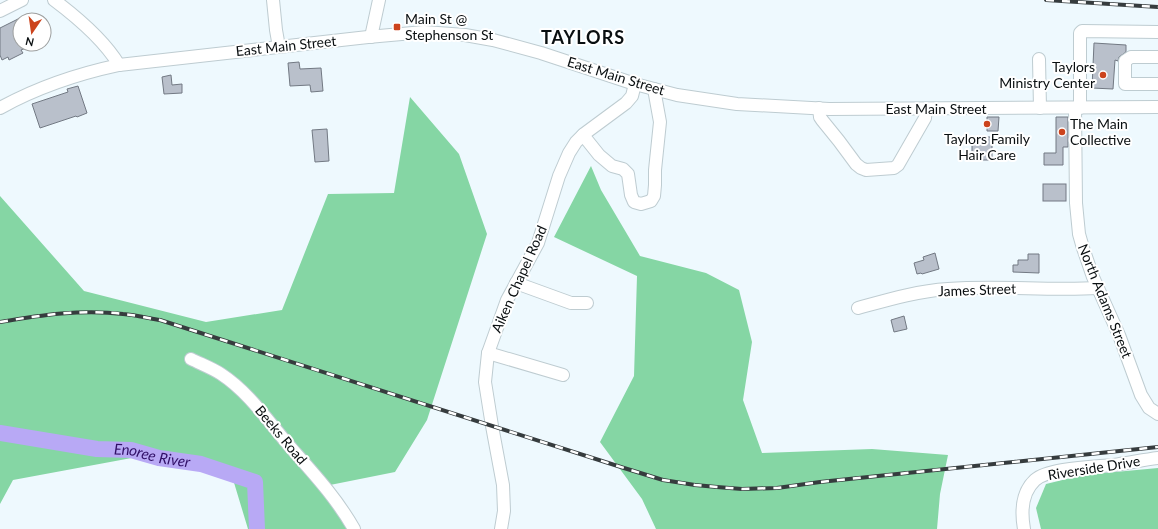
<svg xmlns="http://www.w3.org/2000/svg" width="1158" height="529" font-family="Lato,sans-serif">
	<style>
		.forest { fill: #85d6a4 }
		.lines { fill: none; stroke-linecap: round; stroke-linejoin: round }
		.river { stroke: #b8a9f5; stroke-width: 16 }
		.building { fill: #b9c0cb; stroke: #727983 }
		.minor-casing { stroke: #beccd1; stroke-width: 14 }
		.minor { stroke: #fff; stroke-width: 12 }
		.rail-casing { stroke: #363c3e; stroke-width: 4 }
		.rail { stroke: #fff; stroke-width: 2.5; stroke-dasharray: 8; stroke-linecap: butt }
		.poi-dot { fill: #cc431c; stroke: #fff; stroke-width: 1.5 }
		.labels { text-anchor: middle; stroke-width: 4; stroke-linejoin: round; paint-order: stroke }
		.poi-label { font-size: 14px; fill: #090e10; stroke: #fff; text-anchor: start }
		.street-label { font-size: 14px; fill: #090e10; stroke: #fff }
		.water-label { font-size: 15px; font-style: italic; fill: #311067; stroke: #fff }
		.district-label { font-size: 18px; font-weight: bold; letter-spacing: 1px; fill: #090e10; stroke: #fff }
	</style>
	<rect width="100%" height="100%" fill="#eef9fe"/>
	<g class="forest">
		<path d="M410 97 459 154 487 234 427 420 395 472 325 486 349 529H248L232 476 137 457 13 480 0 504V196L84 291 206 322 282 310 328 194 394 193Z"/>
		<path d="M591 166 601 190 640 256 706 273 739 290 752 342 743 400 762 453 872 449 948 455 940 494 937 529H656L642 499 600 442 634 376 637 276 554 237Z"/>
		<path d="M1158 468V529H1041L1036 508 1046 484 1083 475Z"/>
	</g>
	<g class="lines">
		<path class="river" id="s1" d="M0 433 97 449 131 450 159 458 201 464 255 482 257 529"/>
	</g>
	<g class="building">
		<path d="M20 18V44H35L21 50 23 53 9 60 8 57 2 60 0 55V28Z"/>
		<path d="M1094 43 1126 45V52L1119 57 1118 61 1115 60 1113 89 1092 88Z"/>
		<path d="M299 62 300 69 321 68 323 91 311 92 310 85 290 86 288 63Z"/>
		<path d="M171 75 172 85 182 84V93L164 94 162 77Z"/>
		<path d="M78 86 87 113 77 117 76 116 40 128 32 104 68 92 67 89Z"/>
		<path d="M987 117H999L998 131H987Z"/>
		<path d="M1056 117H1068V147H1063V165H1044V153H1056Z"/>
		<path d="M327 129 329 161 315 162 312 130Z"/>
		<rect x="972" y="137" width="20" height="23"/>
		<rect x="1043" y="184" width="23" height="17"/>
		<path d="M935 253 939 269 922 274 921 273 917 274 914 263 924 260 923 257Z"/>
		<path d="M1028 254H1039V273L1013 272V265H1018V260H1028Z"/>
		<path d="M904 316 907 329 894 332 891 320Z"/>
	</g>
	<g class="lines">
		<defs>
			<g id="minor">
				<path d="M54 0C78 18 104 40 119 65"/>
				<path d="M273 0 276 30 279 47"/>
				<path d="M0 11 22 0"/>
				<path d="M371 37 379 0"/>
				<path d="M1158 57H1131L1125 61V84H1158"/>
				<path d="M1039 59 1040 108"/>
				<path d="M0 108C38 87 77 74 119 65L368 37 424 32 465 35 493 40 541 53 635 84 677 95 737 104 829 109 1158 107"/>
				<path d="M819 108 820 117 822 120 839 141 856 164 861 168 866 170 894 168 898 165 925 118 926 109"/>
				<path d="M1075 108 1076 203 1079 234 1083 248 1093 277 1119 335 1141 395 1149 408 1158 414"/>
				<path d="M1080 108V33L1082 31 1158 32"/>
				<path d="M583 135 599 155 612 166 623 169 628 174 631 195 634 202 641 204 651 201 654 196 655 185V170L660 122 654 89"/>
				<path d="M516 283 571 303H587"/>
				<path d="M858 308C887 300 917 291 948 289 998 285 1048 291 1098 288"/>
				<path d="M488 353 563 375"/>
				<path d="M191 359C201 364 212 368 221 374 250 393 270 424 292 449 315 475 337 499 354 529"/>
				<path d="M501 529 504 511 503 485 492 426 485 382 488 353 507 300 538 243 559 176 569 153 576 142 584 134 626 103 632 96 635 84"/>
				<path d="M1024 529C1021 512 1021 493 1035 480 1048 468 1094 467 1113 465 1128 463 1143 460 1158 458"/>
			</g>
		</defs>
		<use href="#minor" class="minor-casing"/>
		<use href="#minor" class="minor"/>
		<defs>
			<g id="rail">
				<path d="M1046 0 1158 7"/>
				<path d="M0 322C41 315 82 309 123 314 135 315 148 318 160 320L624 468 663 480 695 485 717 487 742 489 777 488 820 482 1158 447"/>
			</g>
		</defs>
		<use href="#rail" class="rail-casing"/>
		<use href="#rail" class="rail"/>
	</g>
	<g class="poi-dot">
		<rect x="393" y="23" width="8" height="8" rx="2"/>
		<circle cx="1103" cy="75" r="4"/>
		<circle cx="987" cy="124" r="4"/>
		<circle cx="1062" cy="132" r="4"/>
	</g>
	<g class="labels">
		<g class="poi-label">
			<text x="405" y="24">Main St @<tspan x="405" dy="16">Stephenson St</tspan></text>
			<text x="1095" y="72" text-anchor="end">Taylors<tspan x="1095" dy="16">Ministry Center</tspan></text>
			<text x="1070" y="129">The Main<tspan x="1070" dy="16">Collective</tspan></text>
			<text x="987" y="144" text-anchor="middle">Taylors Family<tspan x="987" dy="16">Hair Care</tspan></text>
		</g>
		<g class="street-label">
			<text transform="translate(286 46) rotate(-6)" y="5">East Main Street</text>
			<text transform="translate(616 76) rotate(17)" y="5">East Main Street</text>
			<text x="936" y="114">East Main Street</text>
			<text transform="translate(519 279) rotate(-66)" y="5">Aiken Chapel Road</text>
			<text transform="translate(977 290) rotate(-2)" y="5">James Street</text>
			<text transform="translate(1105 301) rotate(68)" y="5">North Adams Street</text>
			<text transform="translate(281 435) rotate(50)" y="5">Beeks Road</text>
			<text transform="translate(1094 468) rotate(-9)" y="5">Riverside Drive</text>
		</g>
		<g class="water-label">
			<text dy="5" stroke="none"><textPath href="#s1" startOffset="154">Enoree River</textPath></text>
		</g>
		<g class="district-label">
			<text x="583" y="44">TAYLORS</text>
		</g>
	</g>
	<g transform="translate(32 32) rotate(193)"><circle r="19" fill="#ffffff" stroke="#9d9f9f"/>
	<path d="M0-3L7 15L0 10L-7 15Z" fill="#cc431c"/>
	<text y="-6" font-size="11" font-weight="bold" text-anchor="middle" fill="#090e10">N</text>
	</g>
</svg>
